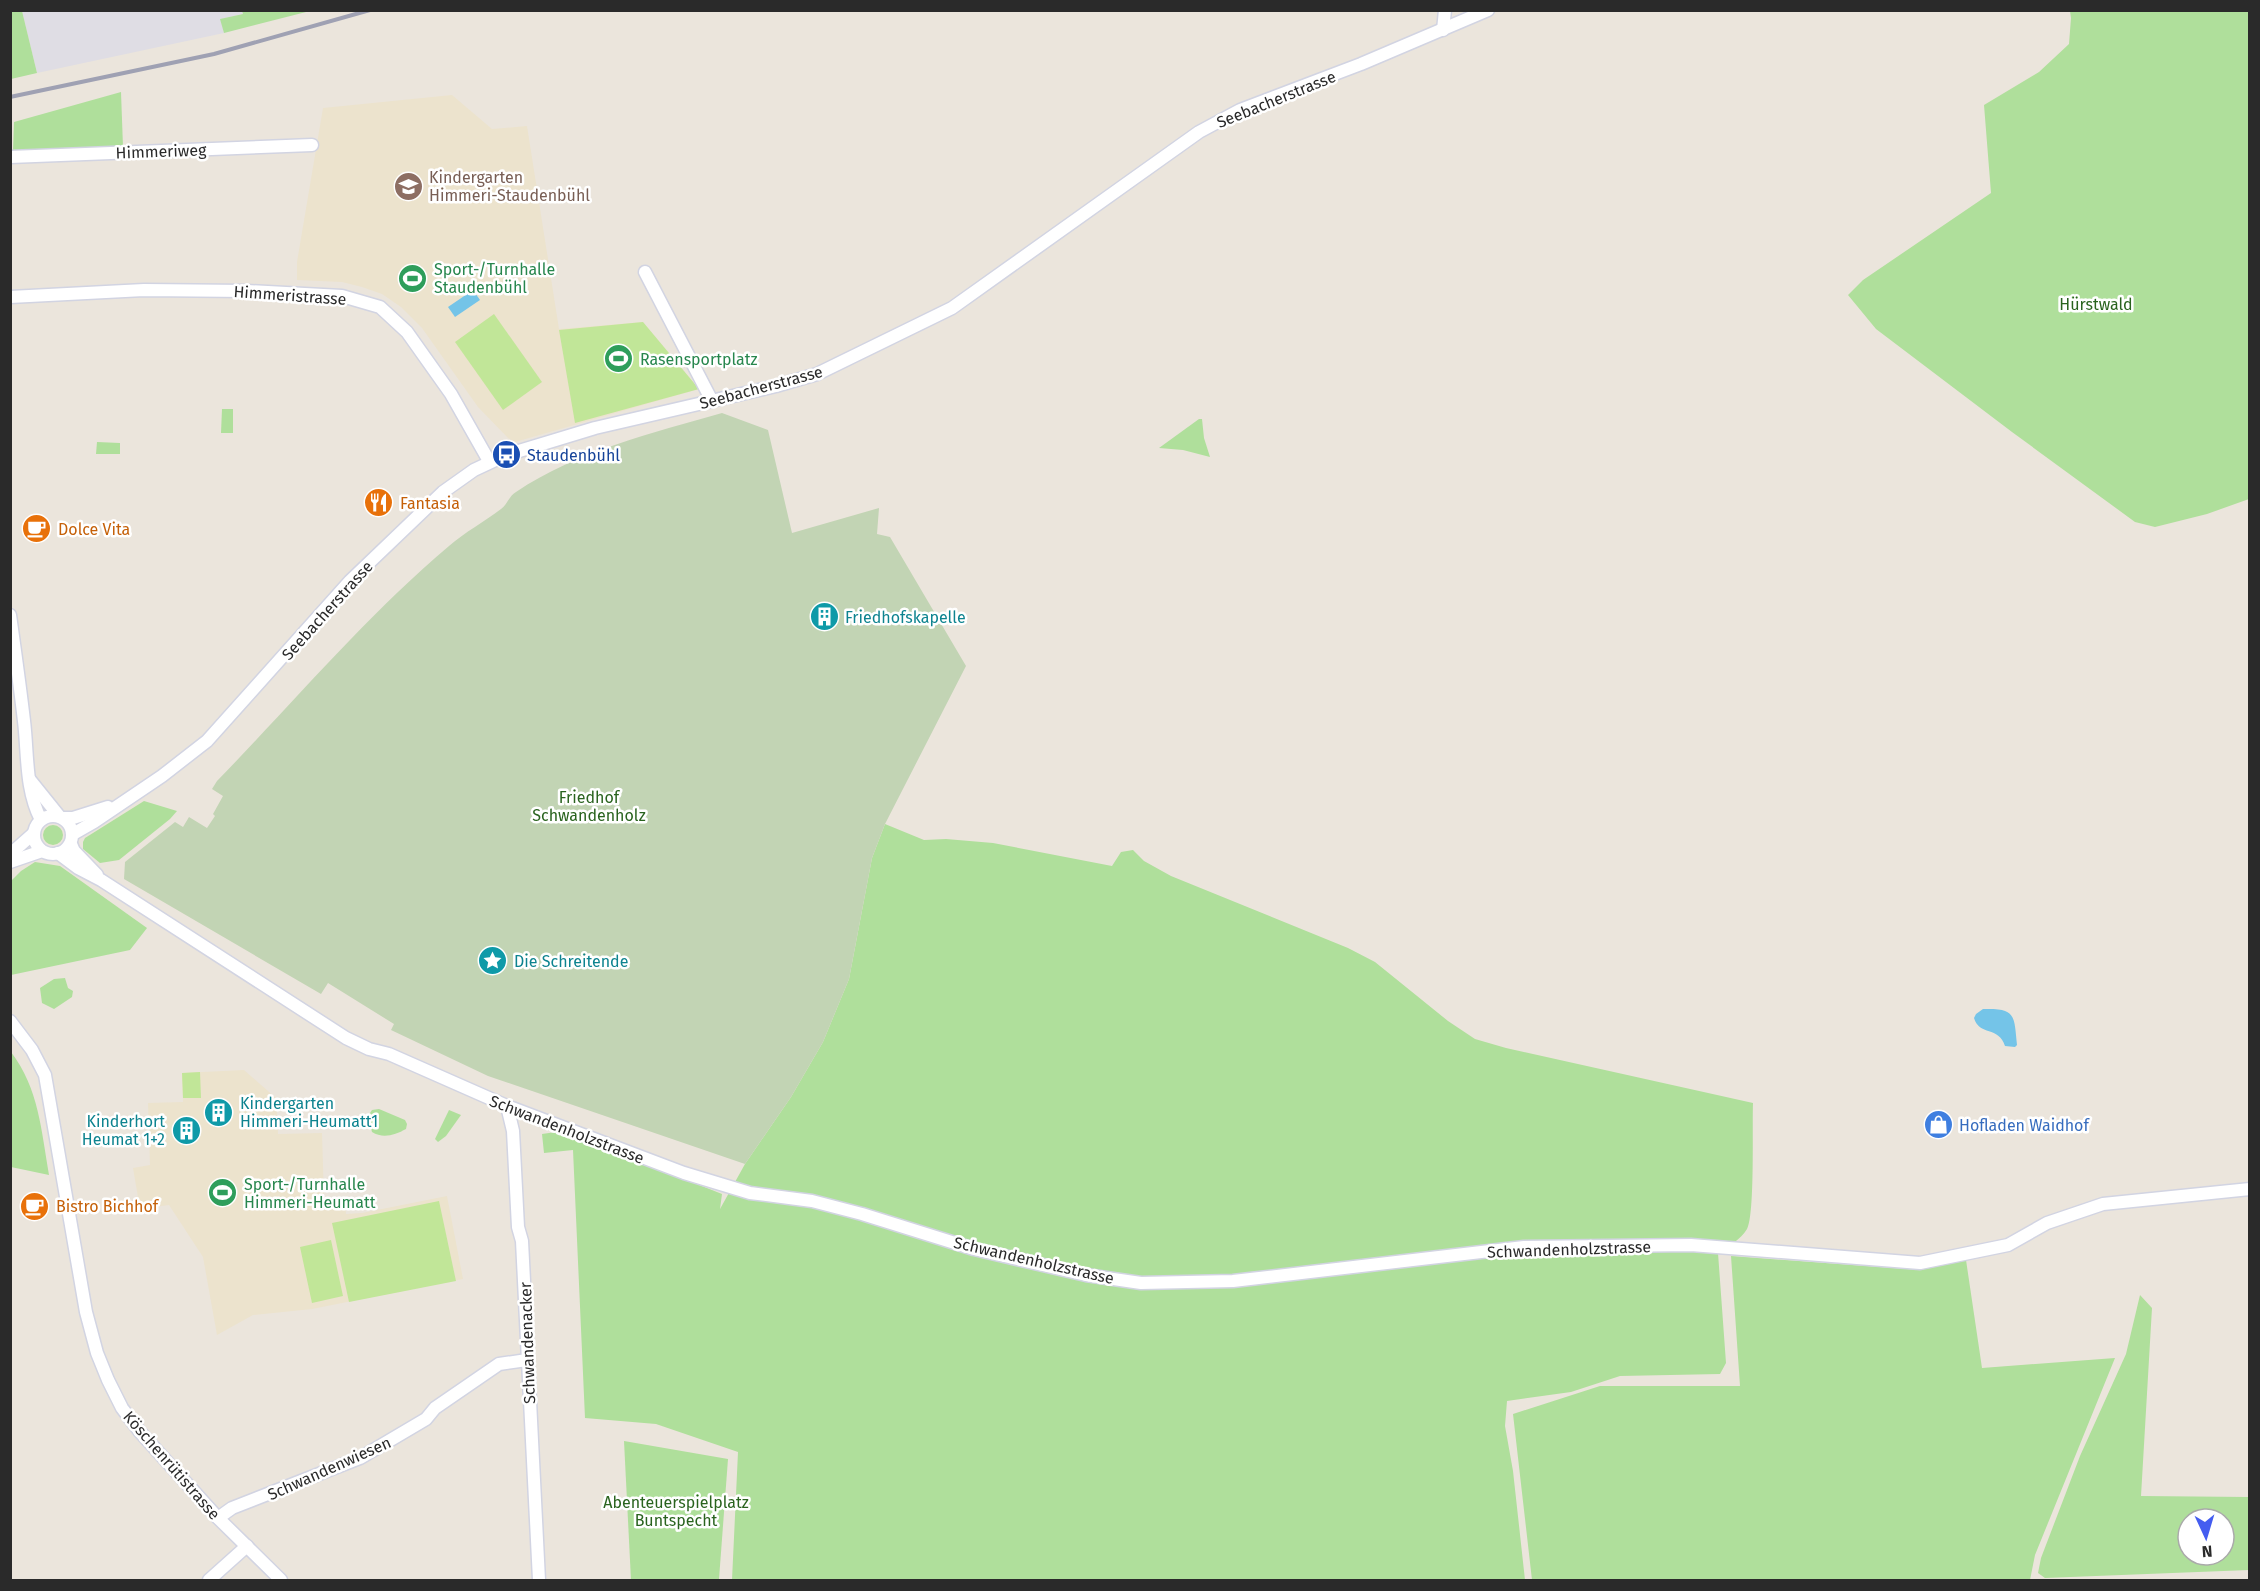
<svg xmlns="http://www.w3.org/2000/svg" width="2260" height="1591" font-family="'Fira Sans',sans-serif">
	<style>
		.industrial { fill: #dfdde4 }
		.education { fill: #ece3cd }
		.green { fill: #afdf9b; fill-rule: evenodd }
		.cemetery { fill: #c2d4b4 }
		.pitch { fill: #c1e698 }
		.water { fill: #74c4e8 }
		.lines { fill: none; stroke-linecap: round; stroke-linejoin: round }
		.minor-casing { stroke: #d2d4e2; stroke-width: 15 }
		.minor { stroke: #fff; stroke-width: 12 }
		.rail { stroke: #9fa1b3; stroke-width: 4 }
		.labels { text-anchor: middle; stroke-width: 5; stroke-linejoin: round; paint-order: stroke }
		.street-label { font-size: 16px; fill: #2a2a2a; stroke: #fff }
		.education-label { font-size: 16px; fill: #785e54; stroke: #fff; text-anchor: start }
		.leisure-label { font-size: 16px; fill: #27864d; stroke: #fff; text-anchor: start }
		.park-label { font-size: 16px; fill: #29631e; stroke: #fff }
		.transit-label { font-size: 16px; fill: #164399; stroke: #fff; text-anchor: start }
		.food-label { font-size: 16px; fill: #c56008; stroke: #fff; text-anchor: start }
		.culture-label { font-size: 16px; fill: #0d838f; stroke: #fff; text-anchor: start }
		.shop-label { font-size: 16px; fill: #366cbe; stroke: #fff; text-anchor: start }
	</style>
	<rect width="100%" height="100%" fill="#ebe5dc"/>
	<path class="industrial" d="M242 10 243 14 221 19 224 33 37 73 22 11Z"/>
	<g class="education">
		<path d="M452 95 492 129 527 126 559 329 643 322 699 389 515 442 508 438 478 407 422 328 401 307 382 294 362 287 342 282 297 280V262L323 108Z"/>
		<path d="M244 1070 276 1098 278 1134 322 1133 324 1199H335L336 1205 345 1204 346 1214 362 1213 447 1196 463 1279 312 1309 253 1315 217 1335 203 1257 169 1205 140 1209 133 1168 150 1165 148 1103 183 1102 182 1073Z"/>
	</g>
	<g class="green">
		<path d="M10 11H22L37 73 11 79Z"/>
		<path d="M242 11V10L310 11 224 33 220 19 243 14Z"/>
		<path d="M2070 11H2249V499L2207 514 2155 527 2135 522 2012 432 1876 329 1848 295 1863 280 1991 193 1984 105 2039 72 2069 44 2071 18Z"/>
		<path d="M121 92 123 147 13 151 14 122Z"/>
		<path d="M222 409H233V433H221Z"/>
		<path d="M1199 419H1202L1204 438 1210 457 1183 450 1159 448Z"/>
		<path d="M97 442 120 443V454H96Z"/>
		<path d="M144 801 177 811 170 819 119 860 100 863 83 849V842L85 838Z"/>
		<path d="M885 824 924 840 946 839 993 843 1112 866 1121 852 1133 850 1144 861 1171 876 1348 948 1375 962 1448 1021 1475 1039 1506 1048 1753 1103C1752 1126 1755 1214 1747 1229 1741 1239 1728 1247 1718 1253L1726 1363 1720 1374 1620 1376 1571 1392 1507 1401 1505 1426 1513 1471 1525 1580H732L738 1452 656 1424 585 1418 573 1150 544 1153 542 1134 563 1131 722 1194 720 1209 745 1164 791 1097 823 1042 849 979 872 858Z"/>
		<circle cx="53" cy="835" r="10"/>
		<path d="M35 862 60 866 147 928 130 950 11 975V881L21 871Z"/>
		<path d="M65 978 68 988 73 991 72 997 54 1009 42 1003 40 988 54 979Z"/>
		<path d="M11 1052C39 1089 41 1130 49 1175L11 1167Z"/>
		<path d="M379 1109 405 1120 407 1124 406 1129C395 1135 383 1139 372 1132L368 1116 372 1110Z"/>
		<path d="M449 1110 461 1115 446 1136 438 1142 435 1139Z"/>
		<path d="M1731 1256 1920 1270 1966 1260 1982 1368 2115 1358 2035 1555 2030 1580H1532L1513 1414 1600 1386H1740Z"/>
		<path d="M2140 1295 2152 1308 2141 1496 2249 1497V1570L2045 1578 2038 1573 2041 1558 2080 1456 2126 1354ZM2188 1519H2224V1555H2188Z"/>
		<path d="M624 1441 728 1459 719 1579 631 1580Z"/>
	</g>
	<path class="cemetery" d="M722 413 768 430 792 533 879 508 877 534 890 537 966 666 885 824 872 858 849 979 823 1042 791 1097 745 1164 488 1076 391 1030 394 1024 328 983 321 994 124 879 125 862 175 822 183 827 189 817 207 828 215 816 213 814 223 796 212 789 217 781C294 702 365 617 449 546 465 532 484 522 501 509 507 505 509 496 516 492 577 451 652 433 722 413Z"/>
	<g class="pitch">
		<path d="M494 314 542 382 503 410 455 342Z"/>
		<path d="M643 322 699 389 575 423 559 330Z"/>
		<path d="M200 1072 201 1098H183L182 1073Z"/>
		<path d="M439 1201 456 1281 349 1302 332 1223Z"/>
		<path d="M331 1240 343 1296 312 1303 300 1247Z"/>
	</g>
	<g class="water">
		<path d="M473 290 480 300 455 317 448 307Z"/>
		<path d="M1983 1009C2016 1008 2014 1015 2017 1045L2015 1047 2005 1046C1999 1026 1979 1036 1974 1018L1976 1014Z"/>
	</g>
	<g class="lines">
		<defs>
			<g id="minor">
				<path d="M1443 30 1445 10"/>
				<path d="M10 157 312 145"/>
				<path d="M645 272 712 401"/>
				<path d="M10 297 144 290 247 291 342 296 380 307 407 332 451 394 489 461"/>
				<path d="M10 615C15 651 20 686 24 721 28 754 25 789 41 820"/>
				<path d="M30 780 59 816"/>
				<circle cx="53" cy="835" r="19"/>
				<path d="M64 818H73L108 807"/>
				<path d="M73 834 94 822 162 776 207 741 350 581 443 492 474 470 506 455 595 428 776 386 817 374 952 308 1199 132 1240 110 1361 64 1488 10"/>
				<path d="M71 844 74 851 97 875"/>
				<path d="M58 853 78 868 101 880 346 1038 369 1049 389 1054 507 1106 684 1173 750 1193 812 1201 862 1214 974 1249 1086 1275 1141 1283 1233 1281 1524 1247 1691 1245 1920 1263 2008 1245 2047 1223 2103 1204 2250 1189"/>
				<path d="M10 859 16 849 34 833"/>
				<path d="M10 862 42 851"/>
				<path d="M10 1021 32 1050 45 1075 86 1312 97 1353 108 1380 122 1408 140 1432 218 1518 281 1580"/>
				<path d="M507 1106 513 1131 518 1227 522 1241 539 1580"/>
				<path d="M218 1518 232 1508 360 1458 426 1419 435 1408 499 1364 527 1360"/>
				<path d="M209 1580 247 1546"/>
			</g>
		</defs>
		<use href="#minor" class="minor-casing"/>
		<use href="#minor" class="minor"/>
		<path class="rail" d="M10 97 214 54 370 10"/>
	</g>
	<defs>
		<symbol id="school-disc" viewBox="-11 -11 22 22"><circle r="9.5" fill="#8d6e63" stroke="#fff"/><path d="M0-5L7-2L0 1L-7-2ZM-4 1L0 2.5L4 1V4Q0 6-4 4Z" fill="#fff"/></symbol>
		<symbol id="stadium-disc" viewBox="-11 -11 22 22"><circle r="9.5" fill="#2e9e5b" stroke="#fff"/><path d="M0-5a6.5 5 0 1 0 0 10a6.5 5 0 1 0 0-10ZM-3.5-1.8h7v3.6h-7Z" fill="#fff"/></symbol>
		<symbol id="bus-disc" viewBox="-11 -11 22 22"><circle r="9.5" fill="#1a4fb4" stroke="#fff"/><path d="M-5-6H5V4H4V6H2V4H-2V6H-4V4H-5ZM-3.5-4V0h7V-4ZM-3.5 1.2v1.5H-2V1.2ZM2 1.2v1.5H3.5V1.2Z" fill="#fff"/></symbol>
		<symbol id="restaurant-disc" viewBox="-11 -11 22 22"><circle r="9.5" fill="#e8710a" stroke="#fff"/><path d="M-5-6h1v4h1v-4h1v4h1v-4h1v5L-1.5 .5V6h-2V.5L-5-1ZM5-6V6H3V1.5H1.5Q1.5-4 5-6Z" fill="#fff"/></symbol>
		<symbol id="cafe-disc" viewBox="-11 -11 22 22"><circle r="9.5" fill="#e8710a" stroke="#fff"/><path d="M-5.5-4.5H6V0H3Q3 3.5 0 3.5H-2.5Q-5.5 3.5-5.5 0ZM3-3.2v2h1.7v-2ZM-6 4.5H4V6H-6Z" fill="#fff"/></symbol>
		<symbol id="building-disc" viewBox="-11 -11 22 22"><circle r="9.5" fill="#0f9aa8" stroke="#fff"/><path d="M-4-6H4V6H1V3H-1V6H-4ZM-2.5-4.3h1.7v1.8h-1.7ZM.8-4.3h1.7v1.8H.8ZM-2.5-1h1.7V.8h-1.7ZM.8-1h1.7V.8H.8Z" fill="#fff"/></symbol>
		<symbol id="sight-disc" viewBox="-11 -11 22 22"><circle r="9.5" fill="#0f9aa8" stroke="#fff"/><path d="M0-6L1.8-2.2L6-1.7L2.9 1.2L3.7 5.4L0 3.3L-3.7 5.4L-2.9 1.2L-6-1.7L-1.8-2.2Z" fill="#fff"/></symbol>
		<symbol id="shop-disc" viewBox="-11 -11 22 22"><circle r="9.5" fill="#3f7fe0" stroke="#fff"/><path d="M-5-2.5h2.3a2.7 3.5 0 0 1 5.4 0H5L5.5 6h-11ZM-1.5-2.5h3a1.5 2.3 0 0 0-3 0Z" fill="#fff"/></symbol>
	</defs>
	<g fill-rule="evenodd">
		<use href="#school-disc" x="392" y="170" width="33" height="33"/>
		<use href="#stadium-disc" x="396" y="262" width="33" height="33"/>
		<use href="#stadium-disc" x="602" y="342" width="33" height="33"/>
		<use href="#bus-disc" x="490" y="438" width="33" height="33"/>
		<use href="#restaurant-disc" x="362" y="486" width="33" height="33"/>
		<use href="#cafe-disc" x="20" y="512" width="33" height="33"/>
		<use href="#building-disc" x="808" y="600" width="33" height="33"/>
		<use href="#sight-disc" x="476" y="944" width="33" height="33"/>
		<use href="#building-disc" x="202" y="1096" width="33" height="33"/>
		<use href="#shop-disc" x="1922" y="1108" width="33" height="33"/>
		<use href="#building-disc" x="170" y="1114" width="33" height="33"/>
		<use href="#stadium-disc" x="206" y="1176" width="33" height="33"/>
		<use href="#cafe-disc" x="18" y="1190" width="33" height="33"/>
	</g>
	<g class="labels">
		<g class="street-label">
			<text transform="translate(1276 99) rotate(-22)" y="6">Seebacherstrasse</text>
			<text transform="translate(161 151) rotate(-2)" y="6">Himmeriweg</text>
			<text transform="translate(290 295) rotate(4)" y="6">Himmeristrasse</text>
			<text transform="translate(761 387) rotate(-15)" y="6">Seebacherstrasse</text>
			<text transform="translate(327 610) rotate(-48)" y="6">Seebacherstrasse</text>
			<text transform="translate(567 1129) rotate(21)" y="6">Schwandenholzstrasse</text>
			<text transform="translate(1569 1249) rotate(-2)" y="6">Schwandenholzstrasse</text>
			<text transform="translate(1034 1260) rotate(13)" y="6">Schwandenholzstrasse</text>
			<text transform="translate(527 1343) rotate(-92)" y="6">Schwandenacker</text>
			<text transform="translate(172 1465) rotate(49)" y="6">Köschenrütistrasse</text>
			<text transform="translate(329 1468) rotate(-24)" y="6">Schwandenwiesen</text>
		</g>
		<g class="education-label">
			<text x="429" y="183">Kindergarten<tspan x="429" dy="18">Himmeri-Staudenbühl</tspan></text>
		</g>
		<g class="leisure-label">
			<text x="434" y="275">Sport-/Turnhalle<tspan x="434" dy="18">Staudenbühl</tspan></text>
			<text x="640" y="365">Rasensportplatz</text>
			<text x="244" y="1190">Sport-/Turnhalle<tspan x="244" dy="18">Himmeri-Heumatt</tspan></text>
		</g>
		<g class="park-label">
			<text x="2096" y="310">Hürstwald</text>
			<text x="589" y="803">Friedhof<tspan x="589" dy="18">Schwandenholz</tspan></text>
			<text x="676" y="1508">Abenteuerspielplatz<tspan x="676" dy="18">Buntspecht</tspan></text>
		</g>
		<g class="transit-label">
			<text x="527" y="461">Staudenbühl</text>
		</g>
		<g class="food-label">
			<text x="400" y="509">Fantasia</text>
			<text x="58" y="535">Dolce Vita</text>
			<text x="56" y="1212">Bistro Bichhof</text>
		</g>
		<g class="culture-label">
			<text x="845" y="623">Friedhofskapelle</text>
			<text x="514" y="967">Die Schreitende</text>
			<text x="240" y="1109">Kindergarten<tspan x="240" dy="18">Himmeri-Heumatt1</tspan></text>
			<text x="165" y="1127" text-anchor="end">Kinderhort<tspan x="165" dy="18">Heumat 1+2</tspan></text>
		</g>
		<g class="shop-label">
			<text x="1959" y="1131">Hofladen Waidhof</text>
		</g>
	</g>
	<rect width="2260" height="1591" fill="none" stroke="#2a2a2a" stroke-width="24"/>
	<g transform="translate(2206 1537) rotate(176)"><circle r="28" fill="#ffffff" stroke="#aaaaaa" stroke-width="1.5"/>
	<path d="M0-4.5L10 22L0 15L-10 22Z" fill="#445df0"/>
	<text y="-9" font-size="16" font-weight="bold" text-anchor="middle" fill="#2a2a2a">N</text>
	</g>
</svg>
